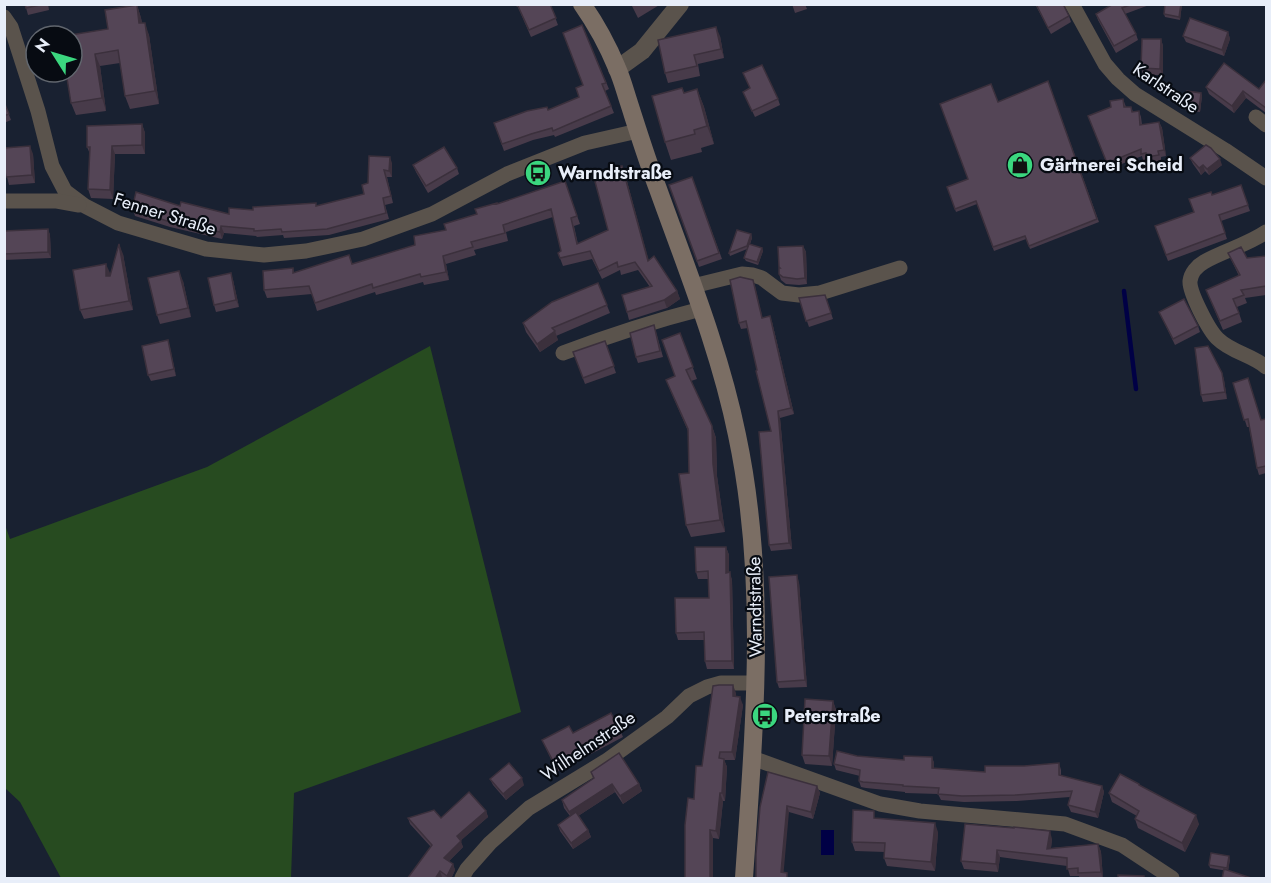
<svg xmlns="http://www.w3.org/2000/svg" width="1271" height="883" font-family="Jost,sans-serif">
	<style>
		.green { fill: #274b20 }
		.water { fill: #000045 }
		.lines { fill: none; stroke-linecap: round; stroke-linejoin: round }
		.stream { stroke: #000045; stroke-width: 4.5 }
		.minor { stroke: #5a534c; stroke-width: 15 }
		.tertiary { stroke: #5a534c; stroke-width: 18 }
		.secondary { stroke: #7b6e64; stroke-width: 18 }
		.wall { fill: #483b4a }
		.shaded-wall { fill: #3b303c }
		.building { fill: #544556; stroke: #3b303c; stroke-width: 1.5 }
		.labels { text-anchor: middle; stroke-width: 4.5; stroke-linejoin: round; paint-order: stroke }
		.street-label { font-size: 18px; fill: #e8eef9; stroke: #070b12 }
		.poi-label { font-size: 18px; font-weight: bold; fill: #e8eef9; stroke: #070b12; text-anchor: start }
	</style>
	<rect width="100%" height="100%" fill="#192131"/>
	<path class="green" d="M430 346 521 712 294 793 291 878H61L20 802 5 788V525L10 539 207 467Z"/>
	<rect class="water" x="821" y="830" width="13" height="25"/>
	<g class="lines">
		<path class="stream" d="M1124 291 1136 389"/>
		<g class="minor">
			<path d="M1072 4 1105 64 1118 79 1135 94 1225 150 1266 178"/>
			<path d="M4 17 11 27 38 111 52 166 65 191 85 206 118 223 206 249 264 255 306 251 363 239 432 214 507 174 585 143 638 131"/>
			<path d="M1256 117 1266 125"/>
			<path d="M4 201H57L79 205"/>
			<path d="M1266 232C1247 245 1223 251 1204 262 1197 266 1191 273 1190 281 1189 292 1209 331 1218 339 1231 352 1252 355 1266 367"/>
			<path d="M693 286 742 274 753 275 762 278 782 293 799 295 820 293 900 268"/>
			<path d="M563 353C608 336 654 321 701 309"/>
			<path d="M752 758 880 804 920 811 1065 824 1122 845 1172 878"/>
			<path d="M462 878 467 869 490 843 529 808 606 761 667 717 689 696 707 687 721 683H756"/>
		</g>
		<path class="tertiary" d="M617 69 642 51 680 4"/>
		<path class="secondary" d="M582 4C596 24 608 46 617 68 622 79 625 91 629 103 638 131 647 160 658 189 687 270 720 351 737 435 768 581 754 731 744 878"/>
	</g>
	<g class="wall">
		<path d="M25 4H48L49 10 28 15Z"/>
		<path d="M515 4H550L558 25 531 37 518 7H517Z"/>
		<path d="M631 4H661L638 18Z"/>
		<path d="M792 4H805L807 9 795 13Z"/>
		<path d="M1035 4 1069 16 1071 22 1051 34Z"/>
		<path d="M1113 4H1152L1125 14 1136 34 1138 40 1116 53 1098 20 1096 14Z"/>
		<path d="M1165 4H1182L1180 20 1165 17 1164 14Z"/>
		<path d="M137 5 141 18 142 23 149 35 159 104 130 109 125 96 120 63 100 66 106 111 76 115 71 103 108 29Z"/>
		<path d="M582 25 609 89 605 91 614 113 555 137 554 135 533 140 504 151 494 123 548 110 579 97 583 85Z"/>
		<path d="M1228 32 1230 39 1224 56 1186 42 1183 36Z"/>
		<path d="M720 36 724 58 698 64 700 76 668 83 665 73Z"/>
		<path d="M1161 39 1163 46V75H1143L1141 68Z"/>
		<path d="M743 73 778 99 780 105 755 117 743 92 750 88Z"/>
		<path d="M1266 80V113L1246 98 1234 113 1209 94 1206 87 1259 89Z"/>
		<path d="M1048 81 1099 222 1030 249 1026 239 994 251 977 204 956 212 948 190 968 179 998 102Z"/>
		<path d="M697 89 704 107 714 144 701 148 702 152 671 160 665 142 684 93Z"/>
		<path d="M1201 93 1202 96 1200 112 1186 111 1185 107Z"/>
		<path d="M1123 99 1126 107H1131L1133 112 1139 111 1141 117 1142 125 1159 122 1162 128 1166 156 1161 157V161L1149 163 1148 159 1143 160 1142 156 1109 169 1088 116 1111 107Z"/>
		<path d="M4 102 11 120 4 123Z"/>
		<path d="M142 124 145 133V154H115L113 199 91 198 88 189 90 154 87 147Z"/>
		<path d="M4 148 33 154 35 183 9 185 6 173H4Z"/>
		<path d="M1190 158 1222 165 1209 175 1205 171 1201 175 1193 164Z"/>
		<path d="M392 163V177H387L393 203 385 205 389 219 329 235 284 238 283 235 257 237 256 236 224 233 222 239 170 227 135 216 133 210 180 206 229 214 253 210 317 206 364 194 368 183Z"/>
		<path d="M413 165 457 168 459 174 428 193 416 172Z"/>
		<path d="M625 174 648 260 677 291 680 299 667 308 629 320 627 312 650 287 638 270 621 275 620 270 602 279 592 259 563 266 558 253 561 251 553 217 506 232 508 241 474 250 476 255 446 264 449 280 424 285 423 282 376 295 375 292 317 311 312 294 267 298 264 290 293 268 294 273 352 264 415 245 497 204 565 181 580 224 574 226 578 244 608 230Z"/>
		<path d="M692 177 722 259 699 267 669 185Z"/>
		<path d="M1241 185 1250 211 1221 221 1227 239 1168 261 1155 226 1194 212 1212 195Z"/>
		<path d="M48 229 50 235 51 258 4 260V231Z"/>
		<path d="M751 234 752 238 750 244 762 248 763 251 758 265 746 261 744 258 747 249 730 256 729 253Z"/>
		<path d="M803 246 806 252 807 284 799 285 786 284 781 280 779 274Z"/>
		<path d="M1228 253 1247 258 1266 256V295L1245 298 1247 303 1237 307 1242 322 1223 330 1206 290 1239 276Z"/>
		<path d="M123 254 133 310 84 319 80 310 110 273V276Z"/>
		<path d="M233 280 239 307 216 312 214 305Z"/>
		<path d="M753 280 762 318 772 322 794 414 780 418 792 549 771 551 769 545 771 431 748 328 741 329 739 323Z"/>
		<path d="M183 281 191 317 160 324 157 315Z"/>
		<path d="M598 283 610 313 556 336 558 340 540 352 526 332 523 323Z"/>
		<path d="M825 295 833 319 809 327 799 298Z"/>
		<path d="M1159 312 1198 326 1200 332 1175 345Z"/>
		<path d="M656 332 663 357 638 363 636 357Z"/>
		<path d="M680 333 697 379 691 381 712 426 716 438 717 476 725 532 691 537 686 525 689 473 688 431 671 392 666 380 675 376Z"/>
		<path d="M168 340 176 376 151 381 148 375Z"/>
		<path d="M605 341 616 373 585 384 573 352Z"/>
		<path d="M1222 373 1224 380 1227 399 1203 402 1201 395Z"/>
		<path d="M1233 383 1261 420 1266 419V473L1259 475 1257 468 1249 427H1247Z"/>
		<path d="M726 547 729 555V572L732 580 734 669H707L705 661 704 640H678L676 633 709 598 708 579H698L696 572Z"/>
		<path d="M799 582 807 687 779 688 777 682Z"/>
		<path d="M736 693V697L743 705 735 760H724L727 767 725 801H723L719 839 713 838V879H685L694 799 702 766Z"/>
		<path d="M833 701 836 710 832 766 805 764 802 755Z"/>
		<path d="M620 730 623 737 557 772 542 740 573 733Z"/>
		<path d="M857 756 904 760 932 757 934 763V768L985 772 1024 766 1059 763 1061 770V776L1102 786 1104 792 1098 818 1071 812 1068 805 1070 797 1017 801 964 802 941 800 938 794 905 793V792L866 788 861 787 859 781 860 776 836 770 834 764Z"/>
		<path d="M591 772 639 784 642 791 623 804 615 792 578 816 588 830 591 837 573 849 560 831 558 825 570 816 564 808 562 800 593 779Z"/>
		<path d="M490 779 524 785 506 800 493 785Z"/>
		<path d="M1139 784 1140 786 1199 824 1185 852 1138 828 1135 819 1137 816 1112 802 1109 793Z"/>
		<path d="M817 786 820 793 813 819 789 812 756 879 760 807Z"/>
		<path d="M486 811 488 817 460 841 463 847 449 861 453 864 455 870 451 879H444L442 877 441 879H407L431 847 410 824 408 818H441Z"/>
		<path d="M877 818 938 832 935 871 887 866 884 858 885 852 855 851 852 842Z"/>
		<path d="M965 824 1052 839 1051 848 1098 844 1101 852 1103 879H1080L1079 876H1070L1067 866 1000 857 998 872 964 869 961 861Z"/>
		<path d="M1230 859 1228 871 1210 868 1209 865Z"/>
	</g>
	<g class="shaded-wall">
		<path d="M1181 4H1182L1180 20 1179 17Z"/>
		<path d="M137 5 141 18 144 36 139 23Z"/>
		<path d="M145 23 149 35 159 104 155 91Z"/>
		<path d="M716 27 720 36 724 58 721 49Z"/>
		<path d="M1228 32 1230 39 1224 56 1222 50Z"/>
		<path d="M1161 39 1163 46V75L1160 69Z"/>
		<path d="M95 54 100 66 106 111 102 98Z"/>
		<path d="M697 89 704 107 714 144 707 126Z"/>
		<path d="M1243 91 1246 98 1234 113 1232 106Z"/>
		<path d="M1201 93 1202 96 1200 112 1199 109Z"/>
		<path d="M1159 122 1162 128 1166 156 1164 150Z"/>
		<path d="M142 124 145 133V154L142 145Z"/>
		<path d="M30 146 33 154 35 183 32 175Z"/>
		<path d="M112 146 115 154 113 199 110 190Z"/>
		<path d="M390 157 392 163V177L389 171Z"/>
		<path d="M1220 159 1222 165 1209 175 1207 169Z"/>
		<path d="M1203 165 1205 171 1201 175 1199 168Z"/>
		<path d="M622 166 625 174 651 268 648 261Z"/>
		<path d="M221 226 224 233 222 239 220 232Z"/>
		<path d="M48 229 50 235 51 258 48 252Z"/>
		<path d="M751 234 752 238 748 249 747 246Z"/>
		<path d="M119 244 123 254 133 310 129 301Z"/>
		<path d="M803 246 806 252 807 284 805 278Z"/>
		<path d="M762 248 763 251 758 265 757 262Z"/>
		<path d="M443 256 446 264 449 280 446 272Z"/>
		<path d="M106 264 110 273 109 285 106 276Z"/>
		<path d="M179 271 183 281 191 317 188 308Z"/>
		<path d="M231 273 233 280 239 307 236 300Z"/>
		<path d="M753 280 755 286 764 324 762 318Z"/>
		<path d="M677 291 680 299 667 308 664 300Z"/>
		<path d="M770 316 772 322 794 414 791 408Z"/>
		<path d="M555 331 558 340 540 352 537 344Z"/>
		<path d="M168 340 170 347 176 376 174 369Z"/>
		<path d="M1222 373 1224 380 1227 399 1225 392Z"/>
		<path d="M778 411 780 418 792 549 789 543Z"/>
		<path d="M712 426 716 438 717 476 725 532 720 520 713 464Z"/>
		<path d="M726 547 729 555V580L726 573Z"/>
		<path d="M730 572 732 580 734 669 732 661Z"/>
		<path d="M797 575 799 582 807 687 805 680Z"/>
		<path d="M733 685 736 693V704L733 696Z"/>
		<path d="M740 697 743 705 735 760 732 752Z"/>
		<path d="M833 701 836 710 832 766 829 756Z"/>
		<path d="M932 757 934 763V774L932 768Z"/>
		<path d="M724 759 727 767 725 801 722 793Z"/>
		<path d="M522 778 524 785 506 800 503 794Z"/>
		<path d="M612 784 615 792 572 820 569 812Z"/>
		<path d="M639 784 642 791 623 804 620 796Z"/>
		<path d="M817 786 820 793 813 819 811 812Z"/>
		<path d="M1102 786 1104 792 1098 818 1095 812Z"/>
		<path d="M720 793 723 801 719 839 716 831Z"/>
		<path d="M787 806 789 812 783 879 781 872Z"/>
		<path d="M486 811 488 817 459 842 457 836Z"/>
		<path d="M1196 815 1199 824 1185 852 1182 843Z"/>
		<path d="M935 823 938 832 935 871 931 862Z"/>
		<path d="M588 830 591 837 573 849 571 843Z"/>
		<path d="M710 830 713 838V879H710Z"/>
		<path d="M1050 831 1052 839 1050 856 1047 849Z"/>
		<path d="M461 841 463 847 446 864 444 858Z"/>
		<path d="M1098 844 1101 852 1103 879 1101 872Z"/>
		<path d="M997 850 1000 857 998 872 996 864Z"/>
		<path d="M1229 856 1230 859 1228 871 1227 868Z"/>
		<path d="M453 864 455 870 451 879H448L447 876Z"/>
		<path d="M440 871 442 877 441 879H435Z"/>
	</g>
	<g class="building">
		<path d="M25 4H44L26 8Z"/>
		<path d="M517 4H550L556 18 529 30Z"/>
		<path d="M1036 4H1063L1069 16 1048 28Z"/>
		<path d="M1113 4H1132L1122 8 1136 34 1114 46 1096 14Z"/>
		<path d="M1165 4H1181L1179 17 1164 14Z"/>
		<path d="M137 5 139 23H145L155 91 125 96 118 50 95 54 102 98 71 103 66 72H72V36H64L108 29 105 10Z"/>
		<path d="M1190 18 1228 32 1222 50 1183 36Z"/>
		<path d="M582 25 606 83 602 84 611 106 553 131 552 128 531 134 502 144 494 123 527 111 547 107 548 110 579 97 576 88 583 85 563 33Z"/>
		<path d="M716 27 721 49 694 55 697 66 665 73 658 40Z"/>
		<path d="M1142 39H1161L1160 69 1141 68Z"/>
		<path d="M1224 63 1259 89 1266 80V108L1243 91 1232 106 1206 87Z"/>
		<path d="M762 65 778 99 752 111 743 92 750 88 743 73Z"/>
		<path d="M1048 81 1097 219 1029 246 1025 236 993 247 976 201 955 209 947 187 968 179 940 104 991 84 998 102Z"/>
		<path d="M682 88 684 93 697 89 707 126 694 130 695 134 665 142 652 96Z"/>
		<path d="M1187 91 1201 93 1199 109 1185 107Z"/>
		<path d="M1123 99 1124 107H1131L1132 112 1139 111 1140 125 1159 122 1164 150 1158 151 1159 155 1147 157 1146 153 1141 154V149L1107 163 1088 116 1111 107 1110 101Z"/>
		<path d="M4 102 9 114 4 116Z"/>
		<path d="M142 124V145L112 146 110 190 88 189 90 147H87V126Z"/>
		<path d="M1206 145 1211 148 1220 159 1207 169 1203 165 1199 168 1190 158Z"/>
		<path d="M30 146 32 175 6 177 4 165V148Z"/>
		<path d="M444 147 457 168 426 186 413 165Z"/>
		<path d="M369 156 390 157 389 171 384 170 391 196 383 198 386 213 327 229 282 232 281 229 254 231V229L221 226 220 232 167 221 133 210V205L136 192 180 206 181 202 229 214V208L253 210V207L316 203V206L364 194 362 185 368 183Z"/>
		<path d="M622 166 648 261 654 256 677 291 664 300 627 312 622 295 652 286 635 262 618 267 617 262 599 271 590 251 560 258 558 253 561 251 551 209 503 225 505 233 471 242 473 247 443 256 446 272 421 277 420 274 373 288 372 284 315 303 309 286 264 290 263 271 293 268V273L349 255 352 264 415 245 414 236 446 230 444 224 477 214 475 209 497 203V204L565 181 577 216 571 218 577 244 608 230 593 174Z"/>
		<path d="M692 177 719 253 697 261 669 185Z"/>
		<path d="M1241 185 1248 205 1219 215 1225 233 1166 255 1155 226 1194 212 1189 199 1211 192 1212 195Z"/>
		<path d="M48 229V252L4 254V231Z"/>
		<path d="M737 230 751 234 747 246 729 253Z"/>
		<path d="M119 244 129 301 80 310 73 270 106 264V276H110Z"/>
		<path d="M749 244 762 248 757 262 744 258Z"/>
		<path d="M803 246 805 278 797 279 783 277 779 274V268H780L779 267 778 247Z"/>
		<path d="M1241 247 1247 258 1266 256V286L1241 290 1244 295 1233 299 1239 313 1220 321 1206 290 1240 275 1228 253Z"/>
		<path d="M179 271 188 308 157 315 148 278Z"/>
		<path d="M231 273 236 300 214 305 208 278Z"/>
		<path d="M740 277 753 280 762 318 770 316 791 408 778 411 789 543 769 545 759 432 771 431 756 371 757 370 746 321 739 323 730 280Z"/>
		<path d="M598 283 607 305 552 328 555 331 537 344 523 323 552 302Z"/>
		<path d="M825 295 831 313 806 321 799 298Z"/>
		<path d="M1184 299 1198 326 1173 339 1159 312Z"/>
		<path d="M654 325 660 351 636 357 630 333Z"/>
		<path d="M680 333 693 367 686 370 712 426 713 464 720 520 686 525 679 474 689 473 688 429 666 380 675 376 662 340Z"/>
		<path d="M168 340 174 369 148 375 142 346Z"/>
		<path d="M605 341 614 366 583 378 573 352Z"/>
		<path d="M1208 346 1222 373 1225 392 1201 395 1195 348Z"/>
		<path d="M1248 378 1261 420 1266 419V466L1257 468 1248 419 1244 420 1233 383Z"/>
		<path d="M695 547H726V573L730 572 732 661H705L704 632 676 633 675 598H709L708 571 696 572Z"/>
		<path d="M797 575 805 680 777 682 769 577Z"/>
		<path d="M719 685H733V696L740 697 732 752H720L719 758 724 759 722 793H720L716 831 710 830V879H685V825L688 798 694 799 696 766H702L713 686Z"/>
		<path d="M805 699 833 701 829 756 802 755Z"/>
		<path d="M611 713 620 730 555 765 542 740 569 726 573 733Z"/>
		<path d="M837 751 857 756 904 760V756L932 757V768L985 772V766H1024L1059 763V775L1102 786 1095 812 1068 805 1072 791 1015 795 962 796 938 794 939 788 903 786V785L863 782 859 781 860 770 834 764Z"/>
		<path d="M619 753 639 784 620 796 612 784 569 812 562 800 594 778 591 772Z"/>
		<path d="M509 763 522 778 503 794 490 779Z"/>
		<path d="M768 772 817 786 811 812 787 806 781 872 787 873V879H756V854L760 807Z"/>
		<path d="M1120 774 1139 784V785L1196 815 1182 843 1135 819 1139 811 1109 793Z"/>
		<path d="M469 792 486 811 457 836 461 841 444 858 453 864 447 876 440 871 435 879H407L432 845 408 818 434 810 441 818Z"/>
		<path d="M853 810 874 811V818L935 823 931 862 884 858 885 843 852 842Z"/>
		<path d="M576 812 588 830 571 843 558 825Z"/>
		<path d="M965 824 1014 828V827L1050 831 1047 849 1098 844 1101 872 1078 873V868L1067 869V858L997 850 996 864 961 861Z"/>
		<path d="M1211 853 1229 856 1227 868 1209 865Z"/>
		<path d="M1224 869 1254 879H1222Z"/>
		<path d="M1118 875 1144 876V879H1118Z"/>
	</g>
	<defs>
		<symbol id="shop-disc" viewBox="-11 -11 22 22"><circle r="9.5" fill="#3bd77f" stroke="#070b12"/><path d="M-5-2.5h2.3a2.7 3.5 0 0 1 5.4 0H5L5.5 6h-11ZM-1.5-2.5h3a1.5 2.3 0 0 0-3 0Z" fill="#111"/></symbol>
		<symbol id="bus-disc" viewBox="-11 -11 22 22"><circle r="9.5" fill="#3bd77f" stroke="#070b12"/><path d="M-5-6H5V4H4V6H2V4H-2V6H-4V4H-5ZM-3.5-4V0h7V-4ZM-3.5 1.2v1.5H-2V1.2ZM2 1.2v1.5H3.5V1.2Z" fill="#111"/></symbol>
	</defs>
	<g fill-rule="evenodd">
		<use href="#shop-disc" x="1005" y="150" width="30" height="30"/>
		<use href="#bus-disc" x="523" y="158" width="30" height="30"/>
		<use href="#bus-disc" x="750" y="701" width="30" height="30"/>
	</g>
	<g class="labels">
		<g class="street-label">
			<text transform="translate(1166 88) rotate(34)" y="6">Karlstraße</text>
			<text transform="translate(165 214) rotate(17)" y="6">Fenner Straße</text>
			<text transform="translate(755 607) rotate(-91)" y="6">Warndtstraße</text>
			<text transform="translate(588 746) rotate(-34)" y="6">Wilhelmstraße</text>
		</g>
		<g class="poi-label">
			<text x="1040" y="171">Gärtnerei Scheid</text>
			<text x="558" y="179">Warndtstraße</text>
			<text x="784" y="722">Peterstraße</text>
		</g>
	</g>
	<rect width="1271" height="883" fill="none" stroke="#e8eef9" stroke-width="12"/>
	<g transform="translate(54 54) rotate(307)"><circle r="28" fill="#070b12" stroke="#61666e" stroke-width="1.5"/>
	<path d="M0-4.5L10 22L0 15L-10 22Z" fill="#3bd77f"/>
	<text y="-9" font-size="16" font-weight="bold" text-anchor="middle" fill="#e8eef9">N</text>
	</g>
</svg>
